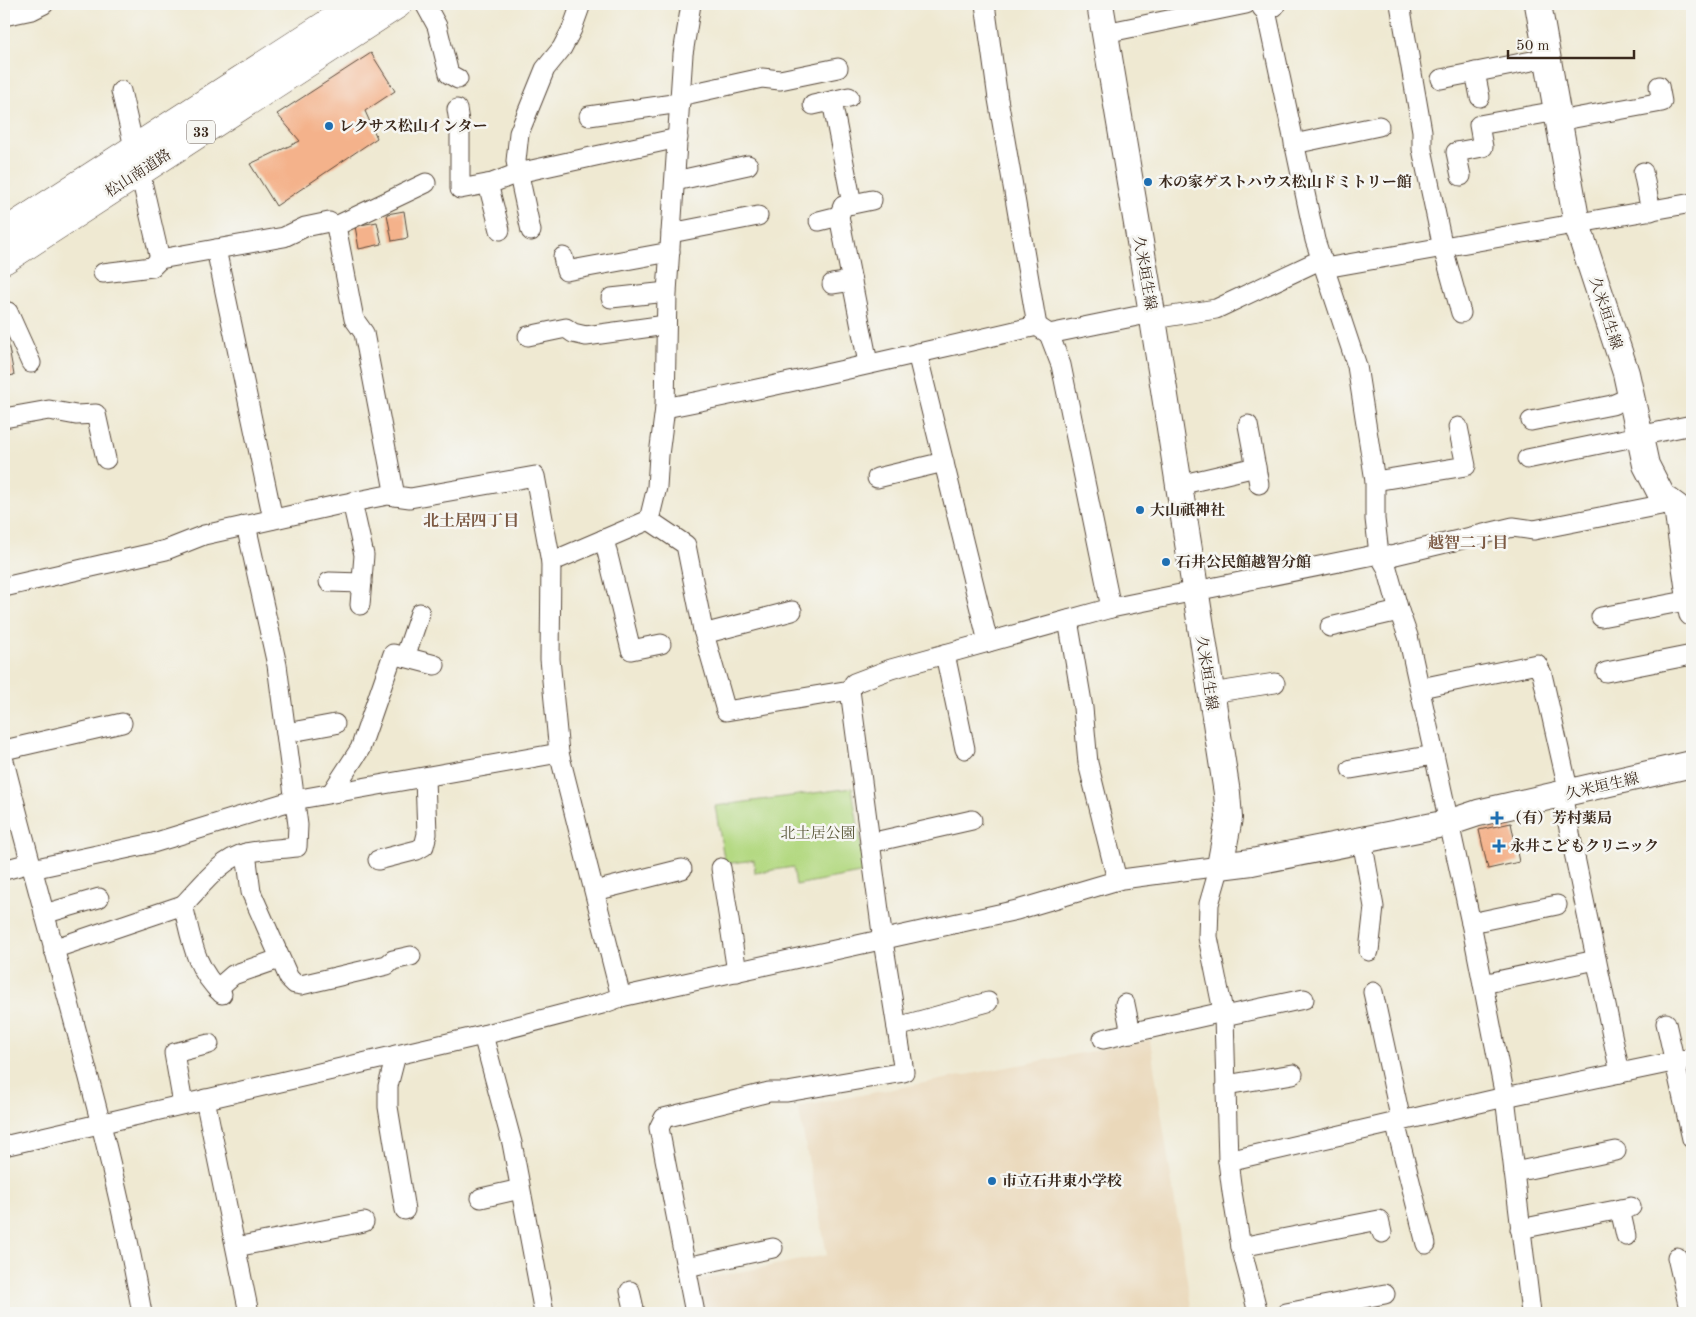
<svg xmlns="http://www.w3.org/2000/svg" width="1696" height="1317" font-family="'Old Standard TT','Noto Serif JP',serif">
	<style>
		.built { fill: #ead8ba }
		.green { fill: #b4d982; stroke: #788250 }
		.building { fill: #f4b28b }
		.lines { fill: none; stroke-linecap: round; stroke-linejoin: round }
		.minor-casing { stroke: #564739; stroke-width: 21 }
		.secondary-casing { stroke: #564739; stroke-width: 28 }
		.trunk-casing { stroke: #564739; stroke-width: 29 }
		.minor { stroke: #fff; stroke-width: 19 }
		.secondary { stroke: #fff; stroke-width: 26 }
		.trunk { stroke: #fff; stroke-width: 28 }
		.poi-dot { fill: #1f6fb2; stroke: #f6f6f2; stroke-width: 2 }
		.labels { text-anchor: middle; stroke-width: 5; stroke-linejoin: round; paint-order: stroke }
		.shield { fill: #f6f6f2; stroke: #73675e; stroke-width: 1 }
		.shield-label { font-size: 14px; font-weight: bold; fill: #3b2a1e }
		.poi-label { font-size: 15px; font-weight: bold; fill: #3b2a1e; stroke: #f6f6f2; text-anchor: start }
		.street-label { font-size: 15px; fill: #3b2a1e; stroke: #f6f6f2 }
		.park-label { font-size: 15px; fill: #595637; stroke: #f6f6f2 }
		.neighbourhood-label { font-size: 16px; font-weight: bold; fill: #7c5a44; stroke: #f6f6f2 }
	</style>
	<rect width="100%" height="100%" fill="#f6f6f2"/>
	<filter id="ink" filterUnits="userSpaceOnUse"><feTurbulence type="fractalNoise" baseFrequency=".02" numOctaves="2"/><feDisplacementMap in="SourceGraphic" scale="10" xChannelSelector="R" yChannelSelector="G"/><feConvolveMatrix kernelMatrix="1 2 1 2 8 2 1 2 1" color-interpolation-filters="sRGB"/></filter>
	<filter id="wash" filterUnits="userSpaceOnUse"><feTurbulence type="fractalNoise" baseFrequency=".0096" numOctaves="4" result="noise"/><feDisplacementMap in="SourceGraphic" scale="20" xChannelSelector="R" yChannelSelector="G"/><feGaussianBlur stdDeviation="1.12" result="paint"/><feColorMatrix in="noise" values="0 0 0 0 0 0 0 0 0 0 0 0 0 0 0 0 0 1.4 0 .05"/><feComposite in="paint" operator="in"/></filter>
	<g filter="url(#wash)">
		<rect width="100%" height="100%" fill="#efe9d2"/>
		<path class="built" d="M1150 1040 1192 1313H703L697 1280 827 1255 798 1107Z"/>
		<path class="green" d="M852 788 865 872 796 885 793 867 755 873 754 860 725 864 715 806Z"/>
		<g id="blocks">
			<g class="building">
				<path d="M371 53 395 91 365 111 377 138 276 206 250 164 300 141 277 114Z"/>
				<path d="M404 211 408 238 392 241 387 214Z"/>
				<path d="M377 222 382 244 359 249 355 226Z"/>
				<path d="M6 332 14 375 4 377V333Z"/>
				<path d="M1511 823 1519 862 1488 869 1479 830Z"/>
			</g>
		</g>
	</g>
	<g filter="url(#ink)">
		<use href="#blocks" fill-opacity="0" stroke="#564739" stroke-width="1"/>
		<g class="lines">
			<defs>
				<g id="minor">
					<path d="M425 4 437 26 449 74 458 79"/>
					<path d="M985 4 998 99 1037 326"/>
					<path d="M1400 4 1422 131V149L1443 248 1461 313"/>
					<path d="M1265 6 1315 240 1357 366 1375 481V519L1379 554 1387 568 1399 611 1408 636 1471 923 1505 1097 1531 1313"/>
					<path d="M4 16 32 10 44 4"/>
					<path d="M1105 33 1246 4"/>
					<path d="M1475 72 1480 97"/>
					<path d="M1441 79 1547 58"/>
					<path d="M121 91 160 259"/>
					<path d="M680 96 762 78 780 80 838 68"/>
					<path d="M832 101 852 204"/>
					<path d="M813 105 849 97"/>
					<path d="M457 109 460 128V189L492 183 518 173 678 138"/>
					<path d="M589 116 680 103"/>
					<path d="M1558 121 1662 102 1659 86"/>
					<path d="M1294 144 1379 126"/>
					<path d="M1643 172 1651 211"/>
					<path d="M1461 176 1456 152 1483 147 1479 125 1557 111"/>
					<path d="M675 181 748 165"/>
					<path d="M488 184 500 230"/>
					<path d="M819 221 839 216"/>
					<path d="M531 231 516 161 519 133 545 69 562 48 572 29 581 4"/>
					<path d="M671 233 758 216"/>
					<path d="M216 249 273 519"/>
					<path d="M563 257 566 271 670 252"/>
					<path d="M1325 268 1692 203"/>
					<path d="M103 273 152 267 160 259 284 237 305 227 329 222 336 226"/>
					<path d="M832 284 852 281"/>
					<path d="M611 298 667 292"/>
					<path d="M4 311 8 312 31 363"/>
					<path d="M1153 319 1216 309 1322 259"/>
					<path d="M1049 334 1061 365 1111 608 1379 554 1391 556 1513 527 1534 530 1661 505 1665 498"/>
					<path d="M528 336 566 328 573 333 586 336 666 325"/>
					<path d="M917 353 988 642"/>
					<path d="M868 363 839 216 843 206 872 200"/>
					<path d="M665 408C790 384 913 354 1037 326L1049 334 1152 313"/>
					<path d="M4 418 49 410 76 415 96 414 106 459"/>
					<path d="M1531 421 1612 405 1631 397"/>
					<path d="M1248 425 1259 484"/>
					<path d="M1527 459 1692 425"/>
					<path d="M877 478 944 462"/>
					<path d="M1375 481 1466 466 1458 427"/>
					<path d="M1179 485 1256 467"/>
					<path d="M395 496 364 333 354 319 336 226 426 183"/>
					<path d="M352 502 364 555 360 605"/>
					<path d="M649 520 686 545 703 630 726 711 850 690"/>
					<path d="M604 539 631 650 661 644"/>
					<path d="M551 562 649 520 657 487 659 455 665 408 667 292 683 54 691 4"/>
					<path d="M329 582 362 583"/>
					<path d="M4 587 166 550 204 535 337 505 388 495 410 498 535 476 551 562 550 659 559 753 621 997"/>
					<path d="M1601 617 1691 600"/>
					<path d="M1068 620 1083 708 1088 763 1117 880"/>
					<path d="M1330 627 1399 611"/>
					<path d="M703 630 711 632 792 611"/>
					<path d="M945 654 965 749"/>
					<path d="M405 657 420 613"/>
					<path d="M1606 672 1692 655"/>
					<path d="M1421 688 1537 664 1542 674 1569 793"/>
					<path d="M1211 693 1275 683"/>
					<path d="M286 733 335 724"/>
					<path d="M4 750 122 723"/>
					<path d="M4 761C50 945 109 1126 142 1313"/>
					<path d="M1351 769 1434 755"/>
					<path d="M332 792 360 749 393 654 435 665"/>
					<path d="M1562 795 1620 1073"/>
					<path d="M1362 840 1374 907 1369 951"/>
					<path d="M870 843 972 820"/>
					<path d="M246 853 251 892 289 978 295 984 301 985 387 965 393 960 411 956"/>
					<path d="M378 860 417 850 424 846 427 834 425 778"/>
					<path d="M721 868 737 972"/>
					<path d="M32 869 153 843 294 800 559 753"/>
					<path d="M4 870 30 863"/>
					<path d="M595 891 682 869"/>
					<path d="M183 905C201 887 220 859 246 853 262 849 281 849 297 847L298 825 277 665 246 525"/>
					<path d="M44 914 99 898"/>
					<path d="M1471 923 1557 905"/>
					<path d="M53 949 183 905C192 941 194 967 222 994"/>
					<path d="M1483 984 1596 960"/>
					<path d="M217 989 233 975 279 959"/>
					<path d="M1373 992 1401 1121"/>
					<path d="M1125 1004 1131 1033"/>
					<path d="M1224 1016 1304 999"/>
					<path d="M1666 1023 1692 1139"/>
					<path d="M897 1027 988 1002"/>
					<path d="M483 1035 512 1143 544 1313"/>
					<path d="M1103 1039 1223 1012"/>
					<path d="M396 1055 388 1086V1107L405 1210"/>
					<path d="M1226 1085 1293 1074"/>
					<path d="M205 1099 249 1313"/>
					<path d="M183 1104 174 1053 209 1044"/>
					<path d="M1395 1122 1426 1244"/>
					<path d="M4 1146 483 1035 602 1004 621 997 1017 910 1122 879 1220 866 1209 904 1208 937 1224 1016 1228 1161 1232 1192 1241 1247 1258 1313"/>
					<path d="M1228 1161 1505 1097 1692 1058"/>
					<path d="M1514 1172 1616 1151"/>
					<path d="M481 1198 520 1189"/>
					<path d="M1620 1209 1626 1236"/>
					<path d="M1520 1229 1631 1207"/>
					<path d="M236 1247 364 1222"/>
					<path d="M1241 1247 1379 1220 1382 1233"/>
					<path d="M1677 1257 1690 1313"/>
					<path d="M687 1267 773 1248"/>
					<path d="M630 1291 635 1313"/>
					<path d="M695 1313 659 1128 664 1118 769 1092H787L904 1072 883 941 850 690 854 683 891 669 1111 608"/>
					<path d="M1286 1313 1385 1294"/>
				</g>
				<g id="secondary">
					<path d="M1100 4 1153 319 1227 793 1229 818 1220 866 1252 862 1448 823 1478 813 1692 764"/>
					<path d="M1265 4V6L1272 4"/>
					<path d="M1538 4 1577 224 1626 373 1646 465 1662 496 1677 507 1692 613"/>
				</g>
				<g id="trunk">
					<path d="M4 233 358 4"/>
					<path d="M4 260 398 4"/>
				</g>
			</defs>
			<use href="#minor" class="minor-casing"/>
			<use href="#secondary" class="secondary-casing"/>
			<use href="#trunk" class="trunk-casing"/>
			<use href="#minor" class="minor"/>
			<use href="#secondary" class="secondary"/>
			<use href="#trunk" class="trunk"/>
		</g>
	</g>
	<g class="poi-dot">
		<circle cx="329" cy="126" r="5"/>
		<circle cx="1148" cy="182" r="5"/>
		<circle cx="1140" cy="510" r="5"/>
		<circle cx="1166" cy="562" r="5"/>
		<path d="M1494.5 810.5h5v5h5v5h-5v5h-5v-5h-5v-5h5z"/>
		<path d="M1496.5 838.5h5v5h5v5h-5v5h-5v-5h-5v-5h5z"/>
		<circle cx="992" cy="1181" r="5"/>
	</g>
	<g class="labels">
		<rect class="shield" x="187" y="120.5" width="28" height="23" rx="4"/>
		<g class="shield-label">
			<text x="201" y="137">33</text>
		</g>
		<g class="poi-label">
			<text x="339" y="131">レクサス松山インター</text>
			<text x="1158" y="187">木の家ゲストハウス松山ドミトリー館</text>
			<text x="1150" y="515">大山祇神社</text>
			<text x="1176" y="567">石井公民館越智分館</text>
			<text x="1507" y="823">（有）芳村薬局</text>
			<text x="1510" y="851">永井こどもクリニック</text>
			<text x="1002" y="1186">市立石井東小学校</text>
		</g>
		<g class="street-label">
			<text transform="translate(138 173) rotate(-33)" y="5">松山南道路</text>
			<text transform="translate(1145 273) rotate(80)" y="5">久米垣生線</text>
			<text transform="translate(1606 313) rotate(72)" y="5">久米垣生線</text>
			<text transform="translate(1207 673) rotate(81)" y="5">久米垣生線</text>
			<text transform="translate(1602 786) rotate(-13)" y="5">久米垣生線</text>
		</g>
		<g class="park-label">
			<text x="818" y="838">北土居公園</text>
		</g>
		<g class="neighbourhood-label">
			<text x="471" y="526">北土居四丁目</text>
			<text x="1468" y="548">越智二丁目</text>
		</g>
	</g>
	<rect width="1696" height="1317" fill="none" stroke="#f6f6f2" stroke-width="20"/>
	<path d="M1508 50v8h126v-8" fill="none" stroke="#3b2a1e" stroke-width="2.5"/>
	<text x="1516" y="50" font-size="15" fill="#3b2a1e" stroke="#f6f6f2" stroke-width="4" paint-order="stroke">50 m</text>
</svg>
